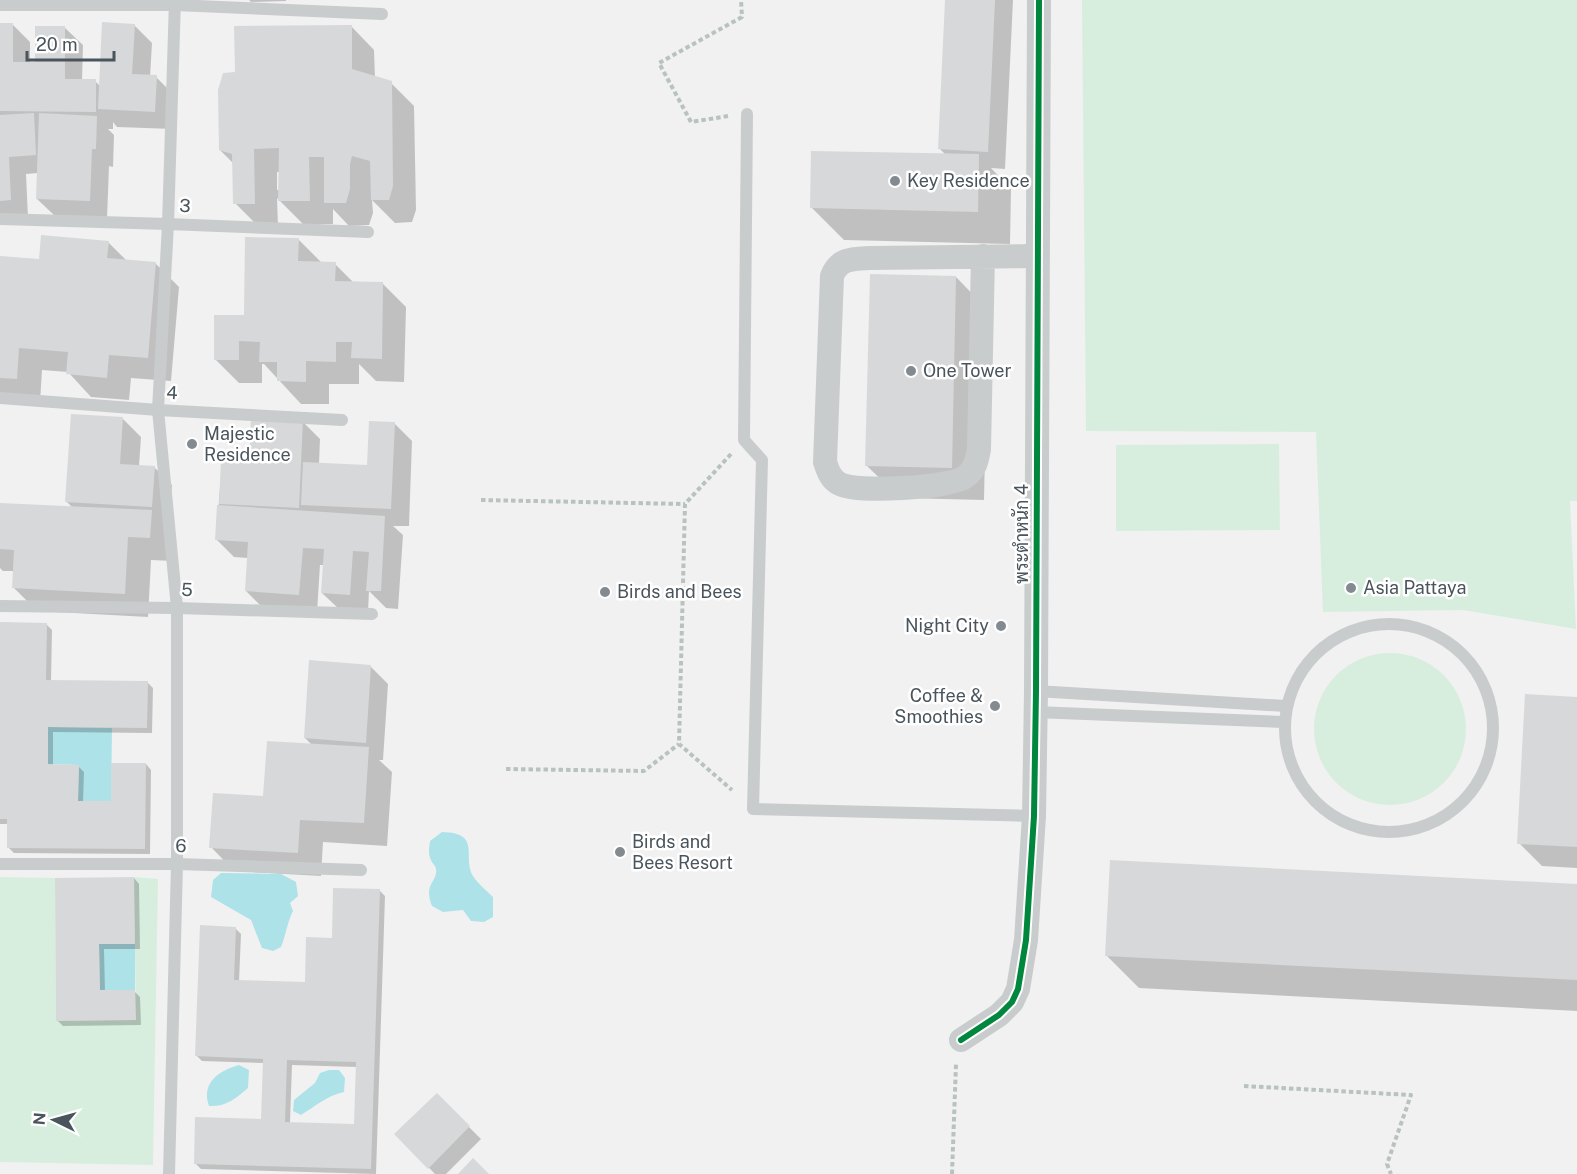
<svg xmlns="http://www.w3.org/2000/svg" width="1577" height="1174" font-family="'Public Sans',Sarabun,sans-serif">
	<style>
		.green { fill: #d7eede }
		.water { fill: #aee2e9 }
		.shadow { fill: #0003; fill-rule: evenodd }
		.building { fill: #d7d8d9; fill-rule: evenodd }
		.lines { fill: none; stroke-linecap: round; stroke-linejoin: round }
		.path { stroke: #b8c3bf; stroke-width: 4; stroke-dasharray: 4.5 3; stroke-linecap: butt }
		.lane { stroke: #c9cccd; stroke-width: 12 }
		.street { stroke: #c9cccd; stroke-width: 24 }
		.cycleway-casing { stroke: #fff; stroke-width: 10 }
		.cycleway { stroke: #00873e; stroke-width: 6 }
		.poi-dot { fill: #848b90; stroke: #fff; stroke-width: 2 }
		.labels { text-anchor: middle; stroke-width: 5; stroke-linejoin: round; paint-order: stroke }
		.poi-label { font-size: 18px; fill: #49545c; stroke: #fff; text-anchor: start }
		.street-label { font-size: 18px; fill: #49545c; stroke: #fff }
	</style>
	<rect width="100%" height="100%" fill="#f1f1f1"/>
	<g class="green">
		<path d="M1082 0H1577V501H1570L1576 629 1463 610 1323 612 1316 432 1086 431Z"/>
		<path d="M1279 444 1280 530 1116 531V445Z"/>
		<circle cx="1390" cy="729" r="76"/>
		<path d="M0 877 55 878 56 1021 136 1020 134 877 158 879 153 1165 0 1162Z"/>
	</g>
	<g class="water">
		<path d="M48 727 112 728 111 801H78L79 765 48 764Z"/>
		<path d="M442 832C482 833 462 856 473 876 478 884 487 891 493 897V917L484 922 471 921 463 910 443 912 432 906C423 883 438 882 436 869 436 866 432 863 431 860 428 854 429 848 430 841Z"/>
		<path d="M221 873 281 874 296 882 298 896 290 903 293 911C287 923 286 935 281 947L273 951 262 948 251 920 211 897 213 880Z"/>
		<path d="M99 944H135V990H100Z"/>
		<path d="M239 1065 249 1070 248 1088C235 1099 226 1107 209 1106 201 1083 218 1071 239 1065Z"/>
		<path d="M329 1070H339L345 1078 344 1092C326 1096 316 1106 301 1115L293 1111 294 1100 315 1083 320 1073Z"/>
	</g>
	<g class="shadow">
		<path d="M249 0H286V1L251 2Z"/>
		<path d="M947 0H1013L1005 169 991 168 1011 189 1010 244 844 240 812 208 946 155 940 149Z"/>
		<path d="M12 24 30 42V64H36L65 28 83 45 82 81H95L100 86 134 25 152 43 150 77H156L174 95 173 129 117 127 113 122V129H108L114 135 113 167 109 166 107 219 55 216 37 199 38 173 26 174 28 218 0 219V25Z"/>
		<path d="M351 26 374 50 375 78 391 83 414 106 416 210 412 222 395 223 372 200 373 213 369 225 349 226 333 209V224H303L277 198 278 226H258L235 203 234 164 220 150 236 74ZM277 172H280V190H277Z"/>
		<path d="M298 239 322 263 335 264 354 283 383 284 406 307 404 382 376 381 359 364V384H329V404H301L264 364H262V383H239L215 359Z"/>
		<path d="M108 242 128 262 156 264 179 287 171 381 131 378 129 400 91 397 68 372 42 370 40 402 0 396V257L41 261Z"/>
		<path d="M956 277 988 310 984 500 900 498 867 466Z"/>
		<path d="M123 419 141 437 139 466 154 467 172 485 169 525 173 561 151 560 148 617 37 611 14 588 15 571H3L0 568V504L73 508 66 501Z"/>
		<path d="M302 421 320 439 319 464 368 466 394 423 412 441 409 526H393L403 535 398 609 386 608 369 591 368 612 340 610 322 593 324 565H320L317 612 264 609 246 591 248 558 234 557 216 539 222 462 251 463Z"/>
		<path d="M0 624H46L52 630 51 681 147 682 153 688 152 733 53 732V766H78L84 772 83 803H112L146 764 151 770 150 854 14 853 8 847 9 824H0Z"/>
		<path d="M370 666 388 684 383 760H379L392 772 387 846 323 842 321 876 234 871 211 847 265 798 313 746 305 738Z"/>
		<path d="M1577 698V868L1542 866 1519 843Z"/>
		<path d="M134 878 139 884 140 949H104L105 992H135L140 997 141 1025 63 1026 57 1020Z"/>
		<path d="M1577 886V1011L1139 988 1106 955Z"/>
		<path d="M379 890 385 896 376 1174 201 1169 196 1164 263 1121 264 1063 202 1061 197 1056 235 928 241 934 239 982 306 984 333 940ZM292 1065 357 1067 355 1125 290 1123Z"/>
		<path d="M437 1095 481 1139 446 1174H435L397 1134Z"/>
	</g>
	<g class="building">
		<path d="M945 0H995L988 152 938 149Z"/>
		<path d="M102 22 135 24 132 74 157 75 155 112 98 109Z"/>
		<path d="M0 23H13V62H35V26H65V79H96V112L0 111Z"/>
		<path d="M352 25V69L392 81 393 186 389 200H371L370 161 352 156 350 164V189L346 203H324V157H309L310 201H278L279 148 254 149 255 204H233L232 154 219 150 218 90 223 73 235 72 234 26Z"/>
		<path d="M34 113 36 155 9 157 11 200 0 201V115Z"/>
		<path d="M39 113 97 116 96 149H92L90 201 36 199Z"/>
		<path d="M811 151 979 154 978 212 810 208Z"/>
		<path d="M41 235 109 241 107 258 156 262 148 358 109 355 107 378 66 374 68 352 19 348 17 379 0 378V256L39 259Z"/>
		<path d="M245 237 299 238 298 261 336 262 335 281 383 282 382 359 351 358 352 342H336V362L306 361V382L277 381V362H259L260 342 239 341V360H214V315H244Z"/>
		<path d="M870 274 956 276 952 468 865 466Z"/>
		<path d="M71 414 123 417 120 464 155 466 152 507 65 502Z"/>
		<path d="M251 417 303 419 299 508 219 504 221 460 249 462Z"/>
		<path d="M369 421 395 422 391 509 301 505 303 462 367 465Z"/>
		<path d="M0 503 152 510 150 538 128 537 125 594 12 588 14 550 0 549Z"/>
		<path d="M217 505 385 516 381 591H366L369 552 353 551 350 595 321 593 324 549 303 548 299 595 245 591 248 542 215 540Z"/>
		<path d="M0 622 47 623 46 680 148 681 147 728 48 727V764L79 765 78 801H111V763H146L145 849 7 848V819H0Z"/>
		<path d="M309 660 371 665 366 743 304 738Z"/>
		<path d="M1525 694 1577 697V847L1517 844Z"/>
		<path d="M267 741 369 747 364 823 300 820 298 853 209 848 213 793 263 796Z"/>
		<path d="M1110 860 1577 884V980L1105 956Z"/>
		<path d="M134 877 135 944H99L100 990H135L136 1020 56 1021 55 878Z"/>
		<path d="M333 888 380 889 371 1169 194 1164 195 1117 261 1119 263 1059 195 1056 200 925 236 927 234 980 305 982 306 937 332 938ZM287 1060 356 1062 354 1124 285 1122Z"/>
		<path d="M437 1093 470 1126 428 1169 394 1134Z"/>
		<path d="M473 1158 489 1174H458Z"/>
	</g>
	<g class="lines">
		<g class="path">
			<path d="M728 116 691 122 659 63 742 17 741 0"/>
			<path d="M731 454 685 504 679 744 732 790"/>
			<path d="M481 500 685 504"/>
			<path d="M506 769 644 771 679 744"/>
			<path d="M1244 1086 1411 1095 1387 1164 1391 1174"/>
			<path d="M952 1174 956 1064"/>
		</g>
		<g class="lane">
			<path d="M0 5H175L382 14"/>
			<path d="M747 114 744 440 762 460 753 809 1034 816"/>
			<path d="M0 219 168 224 368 232"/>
			<path d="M0 398 158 410 342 420"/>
			<path d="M0 606 177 608 372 614"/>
			<circle cx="1389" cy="728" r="104"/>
			<path d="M1036 691 1285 706"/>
			<path d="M1035 712 1284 722"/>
			<path d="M0 864H177L361 870"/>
			<path d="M169 1174 177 864V608L158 410 168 224 175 0"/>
		</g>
		<g class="street">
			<path d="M983 256 979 449C977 461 975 470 965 477 950 488 856 493 840 484 831 480 828 471 825 462L832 276C839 258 853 259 870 258L1037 256"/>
			<path d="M961 1040 999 1015 1012 1002 1018 989 1026 940 1034 816 1036 691 1039 0"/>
		</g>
		<defs>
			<path id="cycleway" d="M961 1040 999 1015 1012 1002 1018 989 1026 940 1034 816 1036 691 1039 0"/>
		</defs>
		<use href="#cycleway" class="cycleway-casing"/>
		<use href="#cycleway" class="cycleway"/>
	</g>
	<g class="poi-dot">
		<circle cx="895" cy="181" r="6"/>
		<circle cx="911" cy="371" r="6"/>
		<circle cx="192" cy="444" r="6"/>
		<circle cx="1351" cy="588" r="6"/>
		<circle cx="605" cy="592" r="6"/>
		<circle cx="1001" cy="626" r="6"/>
		<circle cx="995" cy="706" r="6"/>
		<circle cx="620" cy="852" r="6"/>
	</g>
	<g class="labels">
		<g class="poi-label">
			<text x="907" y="187">Key Residence</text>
			<text x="923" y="377">One Tower</text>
			<text x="204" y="440">Majestic<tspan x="204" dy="21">Residence</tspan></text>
			<text x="1363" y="594">Asia Pattaya</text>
			<text x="617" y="598">Birds and Bees</text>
			<text x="989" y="632" text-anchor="end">Night City</text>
			<text x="983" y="702" text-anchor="end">Coffee &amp;<tspan x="983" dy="21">Smoothies</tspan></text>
			<text x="632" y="848">Birds and<tspan x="632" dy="21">Bees Resort</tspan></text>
		</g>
		<g class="street-label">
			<text transform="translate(185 206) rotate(3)" y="6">3</text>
			<text transform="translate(172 393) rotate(3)" y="6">4</text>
			<text transform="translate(1022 534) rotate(-90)" y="6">พระตำหนัก 4</text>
			<text transform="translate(187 590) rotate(2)" y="6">5</text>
			<text transform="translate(181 846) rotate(1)" y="6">6</text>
		</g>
	</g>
	<g transform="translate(54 1120) rotate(275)" stroke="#ffffff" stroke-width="4.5" paint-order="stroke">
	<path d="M0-4.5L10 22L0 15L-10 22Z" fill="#49545c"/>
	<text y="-9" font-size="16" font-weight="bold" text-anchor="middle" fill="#49545c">N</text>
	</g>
	<path d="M27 51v9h87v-9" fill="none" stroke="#49545c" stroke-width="3"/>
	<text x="36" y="51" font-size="18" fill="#49545c" stroke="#ffffff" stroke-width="4.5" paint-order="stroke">20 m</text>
</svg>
